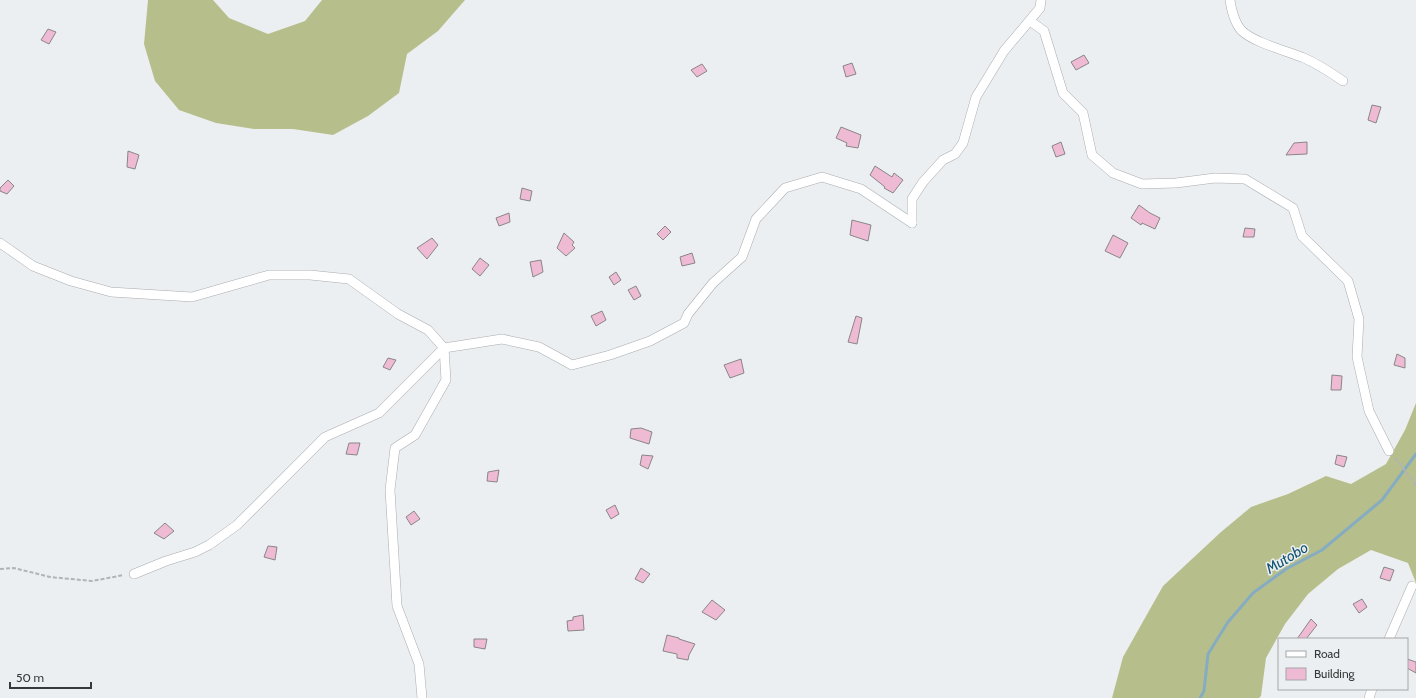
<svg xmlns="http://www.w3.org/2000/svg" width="1416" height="698" font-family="Cabin,sans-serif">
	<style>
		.forest { fill: #b6bf8c }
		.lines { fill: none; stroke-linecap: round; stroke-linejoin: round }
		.stream { stroke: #86acc2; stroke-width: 3 }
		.building { fill: #efbad3; stroke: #898687 }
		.minor-casing { stroke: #a9acaf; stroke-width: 10 }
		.path { stroke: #b1b3b5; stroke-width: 2; stroke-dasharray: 4 2; stroke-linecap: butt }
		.minor { stroke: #fff; stroke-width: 9 }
		.labels { text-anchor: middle; stroke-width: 3; stroke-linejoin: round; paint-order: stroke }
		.water-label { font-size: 15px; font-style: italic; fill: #145573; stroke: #eceff1 }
	</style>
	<rect width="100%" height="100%" fill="#eceff1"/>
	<g class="forest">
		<path d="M148 0H213L229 18 268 34 305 21 322 0H465L438 31 407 54 399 93 368 116 333 135 293 129H254L216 123 179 110 155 81 144 44Z"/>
		<path d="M1416 403V583L1408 563 1371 550 1338 569 1308 594 1285 624 1266 658 1261 696 1259 698H1112L1123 657 1163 586 1221 532 1251 507 1288 494 1326 476 1351 484 1386 464 1405 430Z"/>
	</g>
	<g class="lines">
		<path class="stream" d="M1200 698 1204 691 1208 654 1228 622 1253 593 1286 569 1322 550 1382 500 1416 454"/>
	</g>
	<g class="building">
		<path d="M48 29 56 32 49 44 41 40Z"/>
		<path d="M1084 55 1089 63 1076 70 1071 62Z"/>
		<path d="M852 63 856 74 846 77 843 66Z"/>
		<path d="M702 64 707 71 697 77 691 70Z"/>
		<path d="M1372 105 1381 107 1376 123 1368 120Z"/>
		<path d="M841 127 861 135 858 148 846 146 847 143 836 138Z"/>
		<path d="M1061 142 1065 154 1056 157 1052 146Z"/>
		<path d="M1307 142V154L1286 155 1294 143Z"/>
		<path d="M128 151 139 155 135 169 127 167Z"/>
		<path d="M875 166 892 177 894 173 903 180 893 193 884 188 885 187 870 175Z"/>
		<path d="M8 180 14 186 7 194 0 191V188Z"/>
		<path d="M522 188 532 191 530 201 520 199Z"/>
		<path d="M1139 205 1150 213 1160 218 1155 229 1142 223 1141 225 1131 218Z"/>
		<path d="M509 213 510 222 499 226 496 218Z"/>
		<path d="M852 220 871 225 868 241 850 235Z"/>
		<path d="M665 226 671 232 663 240 657 234Z"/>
		<path d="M1245 228 1255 229 1254 237H1243Z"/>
		<path d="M564 233 574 242 572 245 575 248 566 256 557 248Z"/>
		<path d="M1113 235 1128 243 1120 258 1105 251Z"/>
		<path d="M432 238 438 245 427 259 417 248Z"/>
		<path d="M692 253 695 263 682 266 680 257Z"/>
		<path d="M480 258 489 265 480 276 472 269Z"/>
		<path d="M541 260 543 272 533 277 530 262Z"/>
		<path d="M616 272 621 280 614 285 609 277Z"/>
		<path d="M636 286 641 296 634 300 628 290Z"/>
		<path d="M602 311 606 320 596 326 591 316Z"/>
		<path d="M856 316 862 318 857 344 848 342Z"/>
		<path d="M1397 354 1405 358V368L1394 365Z"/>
		<path d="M388 358 396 360 390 370 383 367Z"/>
		<path d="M741 359 744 373 730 378 724 365Z"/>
		<path d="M1332 375 1342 376 1341 390H1331Z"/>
		<path d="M641 428 652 432 649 444 630 438 631 429Z"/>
		<path d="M349 443H360L357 455 346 454Z"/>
		<path d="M642 455 653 456 648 469 640 465Z"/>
		<path d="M1337 455 1347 457 1344 467 1335 464Z"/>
		<path d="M499 470 497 482 487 481 488 472Z"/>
		<path d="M615 505 619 514 611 519 606 510Z"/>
		<path d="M414 511 420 519 411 525 406 517Z"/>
		<path d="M165 523 174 531 164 539 154 533Z"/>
		<path d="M268 546 277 547 275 560 264 557Z"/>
		<path d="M1384 567 1394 570 1390 581 1380 578Z"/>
		<path d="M641 568 650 574 643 583 635 579Z"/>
		<path d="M1362 599 1367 607 1359 613 1353 604Z"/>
		<path d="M712 600 725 610 716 620 702 612Z"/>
		<path d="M583 615 584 630 568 631 567 621 573 620V617Z"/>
		<path d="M1311 619 1317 625 1306 639H1297Z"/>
		<path d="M667 635 679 638V639L695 644 689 655 688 660 677 658V654L663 651Z"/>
		<path d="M474 639H487L485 649 474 647Z"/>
		<path d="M1407 659 1416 662V673L1407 668Z"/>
	</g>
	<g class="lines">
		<defs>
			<g id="minor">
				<path d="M1230 0C1231 9 1235 24 1242 31 1255 43 1287 51 1304 58 1318 64 1330 72 1343 81"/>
				<path d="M1030 21 1044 31 1063 93 1083 113 1092 155 1113 173 1142 184 1176 183 1215 178 1245 179 1293 208 1302 236 1348 281 1359 319 1357 357 1369 411 1389 451"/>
				<path d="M912 223V199L923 182 943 160 955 154 963 143 976 97 1004 51 1040 8 1041 0"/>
				<path d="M0 243 33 266 71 281 111 292 192 297 269 275H310L349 279 398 314 428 330 444 348 446 380 415 435 395 448 390 490 397 606 419 664 422 698"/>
				<path d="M134 574 166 561 195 552 209 545 237 525 325 437 379 413 444 348 502 339 539 347 572 365 610 355 650 341 684 323 688 314 713 283 742 257 756 219 785 188 822 177 861 189 912 223"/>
				<path d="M1389 639 1412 586"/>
				<path d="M1369 698 1372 689"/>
			</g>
		</defs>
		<use href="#minor" class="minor-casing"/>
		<g class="path">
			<path d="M1395 458 1416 485"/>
			<path d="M0 569 14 568 50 577 92 581 124 575"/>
		</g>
		<use href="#minor" class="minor"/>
	</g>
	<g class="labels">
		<g class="water-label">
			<text transform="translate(1287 558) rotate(-31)" y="5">Mutobo</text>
		</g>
	</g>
	<rect x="1278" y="638" width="130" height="52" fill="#eceff1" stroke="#a4a6a7"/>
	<rect x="1286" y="651" width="20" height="6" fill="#ffffff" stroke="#a4a6a7"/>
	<text x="1314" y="658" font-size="12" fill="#373839">Road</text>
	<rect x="1286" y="668" width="20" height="12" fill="#efbad3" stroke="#a4a6a7"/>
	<text x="1314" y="678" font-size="12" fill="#373839">Building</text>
	<path d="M10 682v6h81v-6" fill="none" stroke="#373839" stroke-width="2"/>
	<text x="16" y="682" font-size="12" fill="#373839" stroke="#eceff1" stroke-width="3" paint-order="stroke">50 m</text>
</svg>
